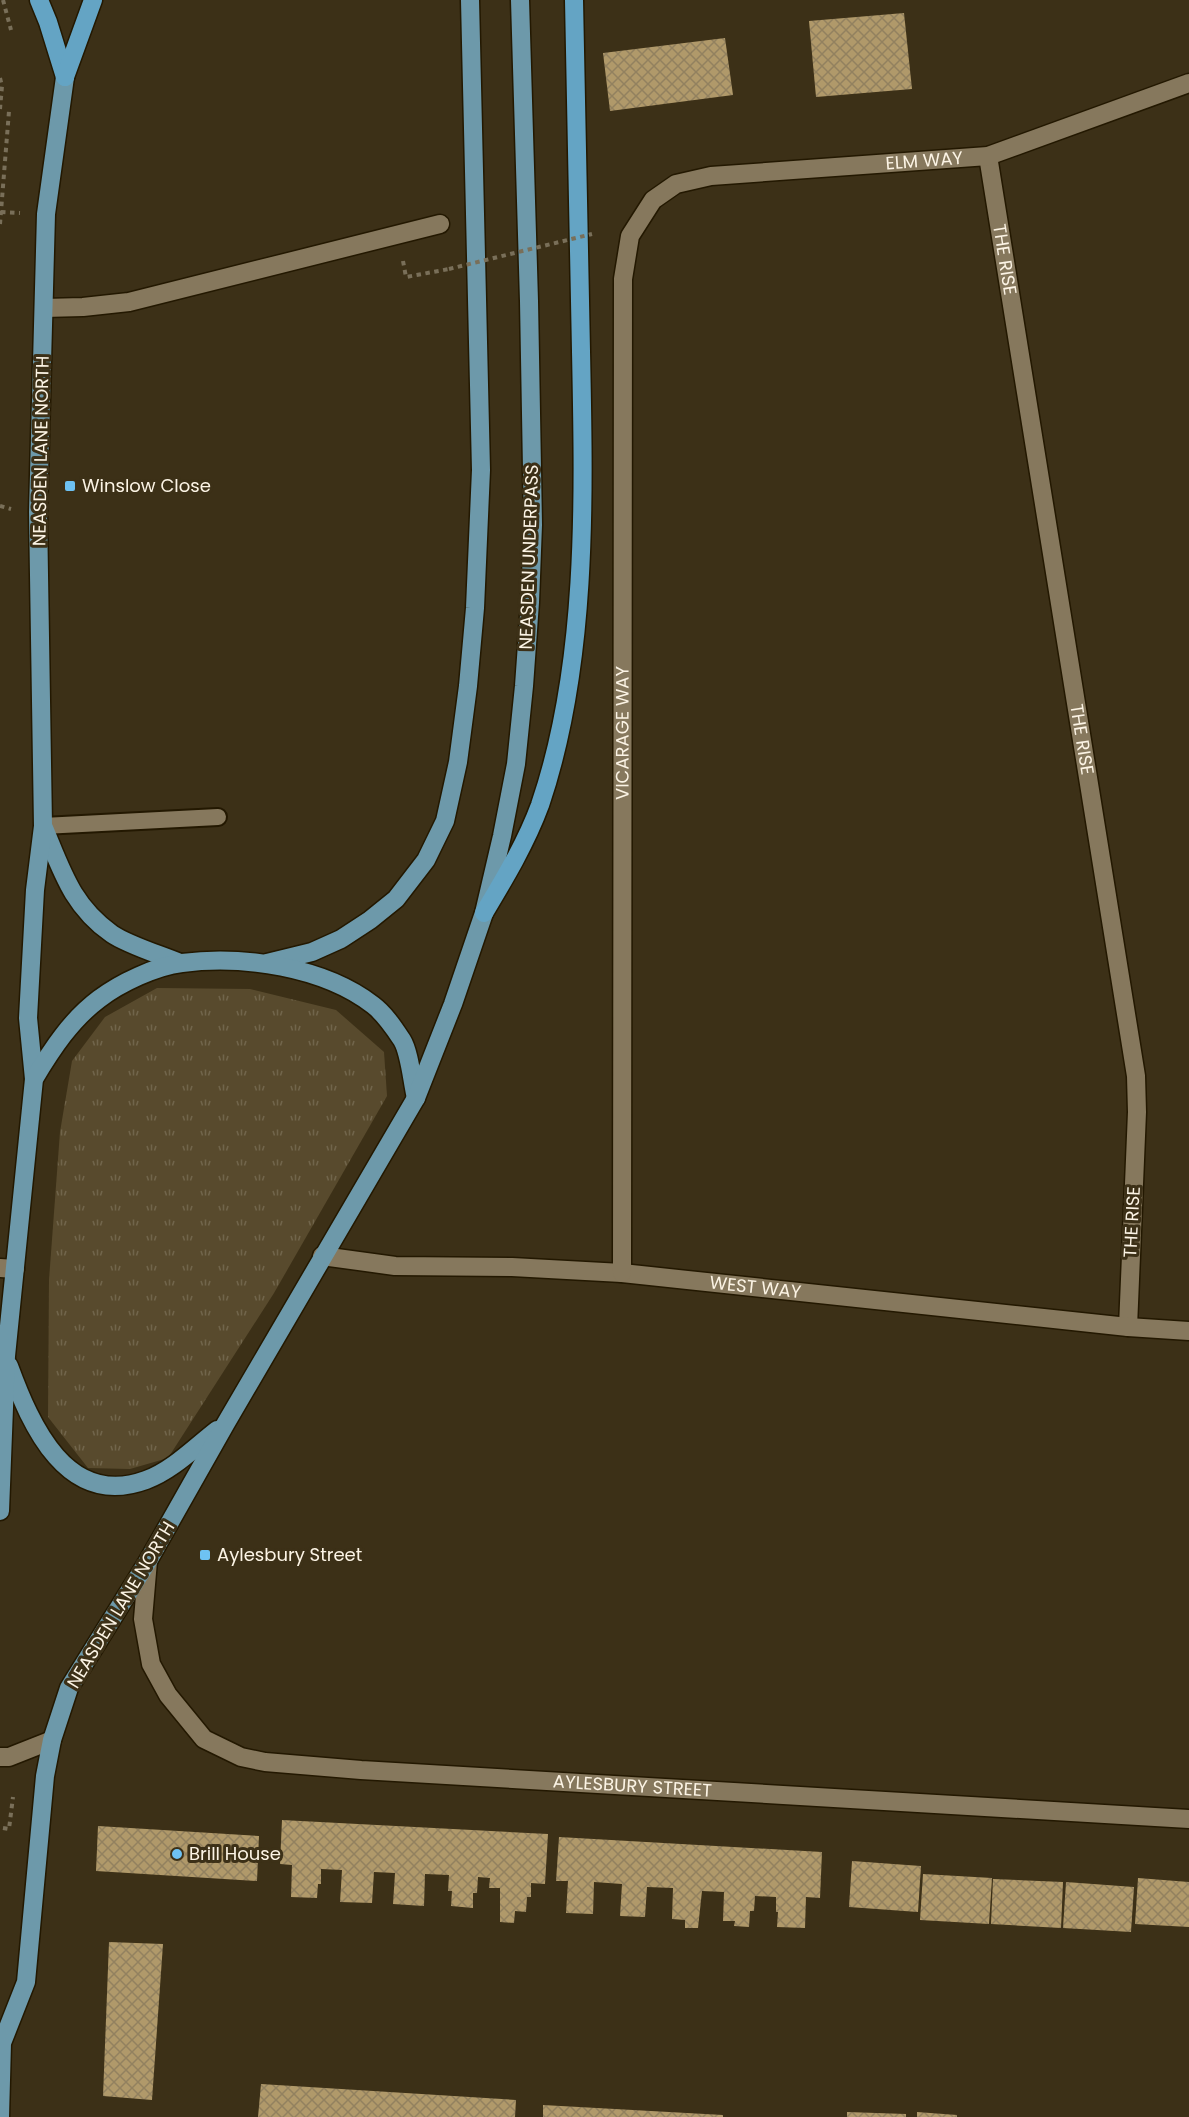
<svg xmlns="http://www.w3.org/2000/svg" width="1189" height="2117" font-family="Poppins,sans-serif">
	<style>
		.grass { fill: url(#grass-tufts) }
		.building { fill: url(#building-cross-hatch) }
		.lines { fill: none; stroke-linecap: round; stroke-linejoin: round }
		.service-casing { stroke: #231801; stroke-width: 20 }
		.minor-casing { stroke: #231801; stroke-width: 21 }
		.primary-casing { stroke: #231801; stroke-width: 21 }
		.trunk-casing { stroke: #231801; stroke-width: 21 }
		.path { stroke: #796f59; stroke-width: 4; stroke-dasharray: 4.5 4.5; stroke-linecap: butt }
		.service { stroke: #86785d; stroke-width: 16 }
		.minor { stroke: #86785d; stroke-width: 18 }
		.primary { stroke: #6d99aa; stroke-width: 18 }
		.trunk { stroke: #64a4c4; stroke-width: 18 }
		.path-bridge { stroke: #796f59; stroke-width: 4; stroke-dasharray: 4.5 4.5; stroke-linecap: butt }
		.poi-dot { fill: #6ec2f3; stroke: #3c3017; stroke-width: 2 }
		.labels { text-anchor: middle; stroke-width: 6; stroke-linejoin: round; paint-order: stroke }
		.street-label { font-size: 18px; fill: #fcf4e5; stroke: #3c3017 }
		.poi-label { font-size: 18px; fill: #fcf4e5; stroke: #3c3017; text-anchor: start }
	</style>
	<defs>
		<pattern id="grass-tufts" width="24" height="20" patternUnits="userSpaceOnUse" patternTransform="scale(1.5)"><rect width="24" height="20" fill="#584a2d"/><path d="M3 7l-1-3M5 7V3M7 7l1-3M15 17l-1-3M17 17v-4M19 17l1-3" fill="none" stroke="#71654b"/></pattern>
		<pattern id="building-cross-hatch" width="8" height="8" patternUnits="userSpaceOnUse" patternTransform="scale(1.5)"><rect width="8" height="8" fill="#b0996a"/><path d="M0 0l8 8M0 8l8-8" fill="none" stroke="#92815f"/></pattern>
	</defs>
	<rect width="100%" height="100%" fill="#3c3017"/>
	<path class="grass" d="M157 988 250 989 336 1010 384 1052 387 1096 274 1293 168 1458 130 1469 88 1468 48 1417 49 1280 60 1132 72 1061 105 1017Z"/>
	<g class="building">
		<path d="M904 13 912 89 816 97 809 21Z"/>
		<path d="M725 38 733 95 610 111 603 53Z"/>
		<path d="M282 1820 548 1834 545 1884 531 1883V1897H527L526 1912 515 1911 514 1923 500 1922V1888H489L490 1878 478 1877 477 1893H473V1908L451 1906 452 1891H448L449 1875 425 1874 424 1906 393 1904 395 1873 374 1872 372 1903 340 1902 342 1870 321 1869V1884H318L317 1898 291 1897 292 1865 280 1864Z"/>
		<path d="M98 1826 259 1836 257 1881 96 1871Z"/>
		<path d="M559 1837 822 1852 820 1898 806 1897 805 1928 777 1927 778 1912H776V1897L755 1896 754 1911H750L749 1927 734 1926 735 1921H723L724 1892 702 1891 698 1928H685V1920L672 1919 673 1888 647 1887 645 1917 620 1916 622 1884 594 1882 593 1914 566 1913 568 1881H556Z"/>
		<path d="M852 1861 921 1866 918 1912 849 1907Z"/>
		<path d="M923 1874 992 1878 989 1924 920 1920Z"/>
		<path d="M1138 1878 1189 1882V1927L1135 1924Z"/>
		<path d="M993 1879 1063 1882 1061 1928 991 1924Z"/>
		<path d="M1066 1882 1134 1887 1131 1932 1063 1928Z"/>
		<path d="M109 1942 163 1944 152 2100 103 2096Z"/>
		<path d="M261 2084 516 2100 515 2117H258Z"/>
		<path d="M543 2105 723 2115V2117H543Z"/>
		<path d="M847 2112 906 2114V2117H847Z"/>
		<path d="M917 2112 957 2115V2117H917Z"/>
	</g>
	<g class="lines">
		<defs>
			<path id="service" d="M43 826 218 817"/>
			<g id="minor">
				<path id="s1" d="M988 156 1136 1076 1137 1112 1128 1327"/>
				<path d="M44 308 83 307 129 302 440 224"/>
				<path id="s2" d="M322 1256 395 1266 512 1267 622 1273 1128 1327 1189 1331"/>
				<path d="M0 1268 15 1269"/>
				<path id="s3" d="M622 1273 623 279 630 236 653 200 676 184 711 176 988 156 1189 83"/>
				<path id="s4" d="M148 1561 143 1619 151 1664 168 1695 204 1739 241 1757 265 1762 361 1770 1189 1819"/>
				<path d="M0 1757H9L52 1740"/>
			</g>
			<g id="primary">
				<path d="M44 828C62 871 72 906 112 934 128 945 161 955 180 963"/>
				<path d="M267 963 312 952 341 939 370 920 396 899 426 860 445 821 458 762 468 686 475 608 481 470 470 0"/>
				<path d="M34 1079 28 1018 35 890 43 826 38 512 46 214 65 77"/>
				<path d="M9 1366C31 1426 67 1509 146 1480 173 1470 195 1447 217 1430"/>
				<path d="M0 1511 6 1356 34 1079C52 1049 71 1020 99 999 120 983 156 966 182 963 243 955 324 967 373 1005 385 1014 394 1028 402 1040 410 1053 412 1082 416 1098"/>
				<path d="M0 2117 2 2043 26 1982 45 1776 52 1740 69 1688 148 1561 226 1423 416 1098 453 1004 484 913 502 836 516 764 524 686 530 602 533 525 529 301 520 0"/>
			</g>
			<g id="trunk">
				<path d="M39 0 48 22 65 77"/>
				<path d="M65 77 93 0"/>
				<path d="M484 913C505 878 526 843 540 805 588 664 584 498 581 351 579 234 576 117 574 0"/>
			</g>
		</defs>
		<use href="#service" class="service-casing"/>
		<use href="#minor" class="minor-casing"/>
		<use href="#primary" class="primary-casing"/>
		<use href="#trunk" class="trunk-casing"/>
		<g class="path">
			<path d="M3 0 11 30"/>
			<path d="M0 78 2 86 0 109"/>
			<path d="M1 212 20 213"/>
			<path d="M0 224 9 111"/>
			<path d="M403 261 406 277 449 269"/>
			<path d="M0 506 11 509"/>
			<path d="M3 1828 9 1829 13 1797"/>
		</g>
		<use href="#service" class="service"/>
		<use href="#minor" class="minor"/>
		<use href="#primary" class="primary"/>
		<use href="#trunk" class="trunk"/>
		<path class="path-bridge" d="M449 269 592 234"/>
	</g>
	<g class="poi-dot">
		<rect x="64" y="480" width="12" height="12" rx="3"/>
		<rect x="199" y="1549" width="12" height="12" rx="3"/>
		<circle cx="177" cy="1854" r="6"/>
	</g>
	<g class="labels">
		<g class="street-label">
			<text dy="6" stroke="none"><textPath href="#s3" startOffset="1358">ELM WAY</textPath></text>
			<text dy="6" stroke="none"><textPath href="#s1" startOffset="105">THE RISE</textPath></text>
			<text transform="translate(41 451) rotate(-89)" y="6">NEASDEN LANE NORTH</text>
			<text transform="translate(529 557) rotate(-88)" y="6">NEASDEN UNDERPASS</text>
			<text dy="6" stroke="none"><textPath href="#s3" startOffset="540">VICARAGE WAY</textPath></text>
			<text dy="6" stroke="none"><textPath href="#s1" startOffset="591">THE RISE</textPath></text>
			<text transform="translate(1132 1222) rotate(-87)" y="6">THE RISE</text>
			<text dy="6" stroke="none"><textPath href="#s2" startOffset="435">WEST WAY</textPath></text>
			<text transform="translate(121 1605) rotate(-59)" y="6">NEASDEN LANE NORTH</text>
			<text dy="6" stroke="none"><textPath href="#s4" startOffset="630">AYLESBURY STREET</textPath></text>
		</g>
		<g class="poi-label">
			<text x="82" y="492">Winslow Close</text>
			<text x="217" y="1561">Aylesbury Street</text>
			<text x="189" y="1860">Brill House</text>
		</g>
	</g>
</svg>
